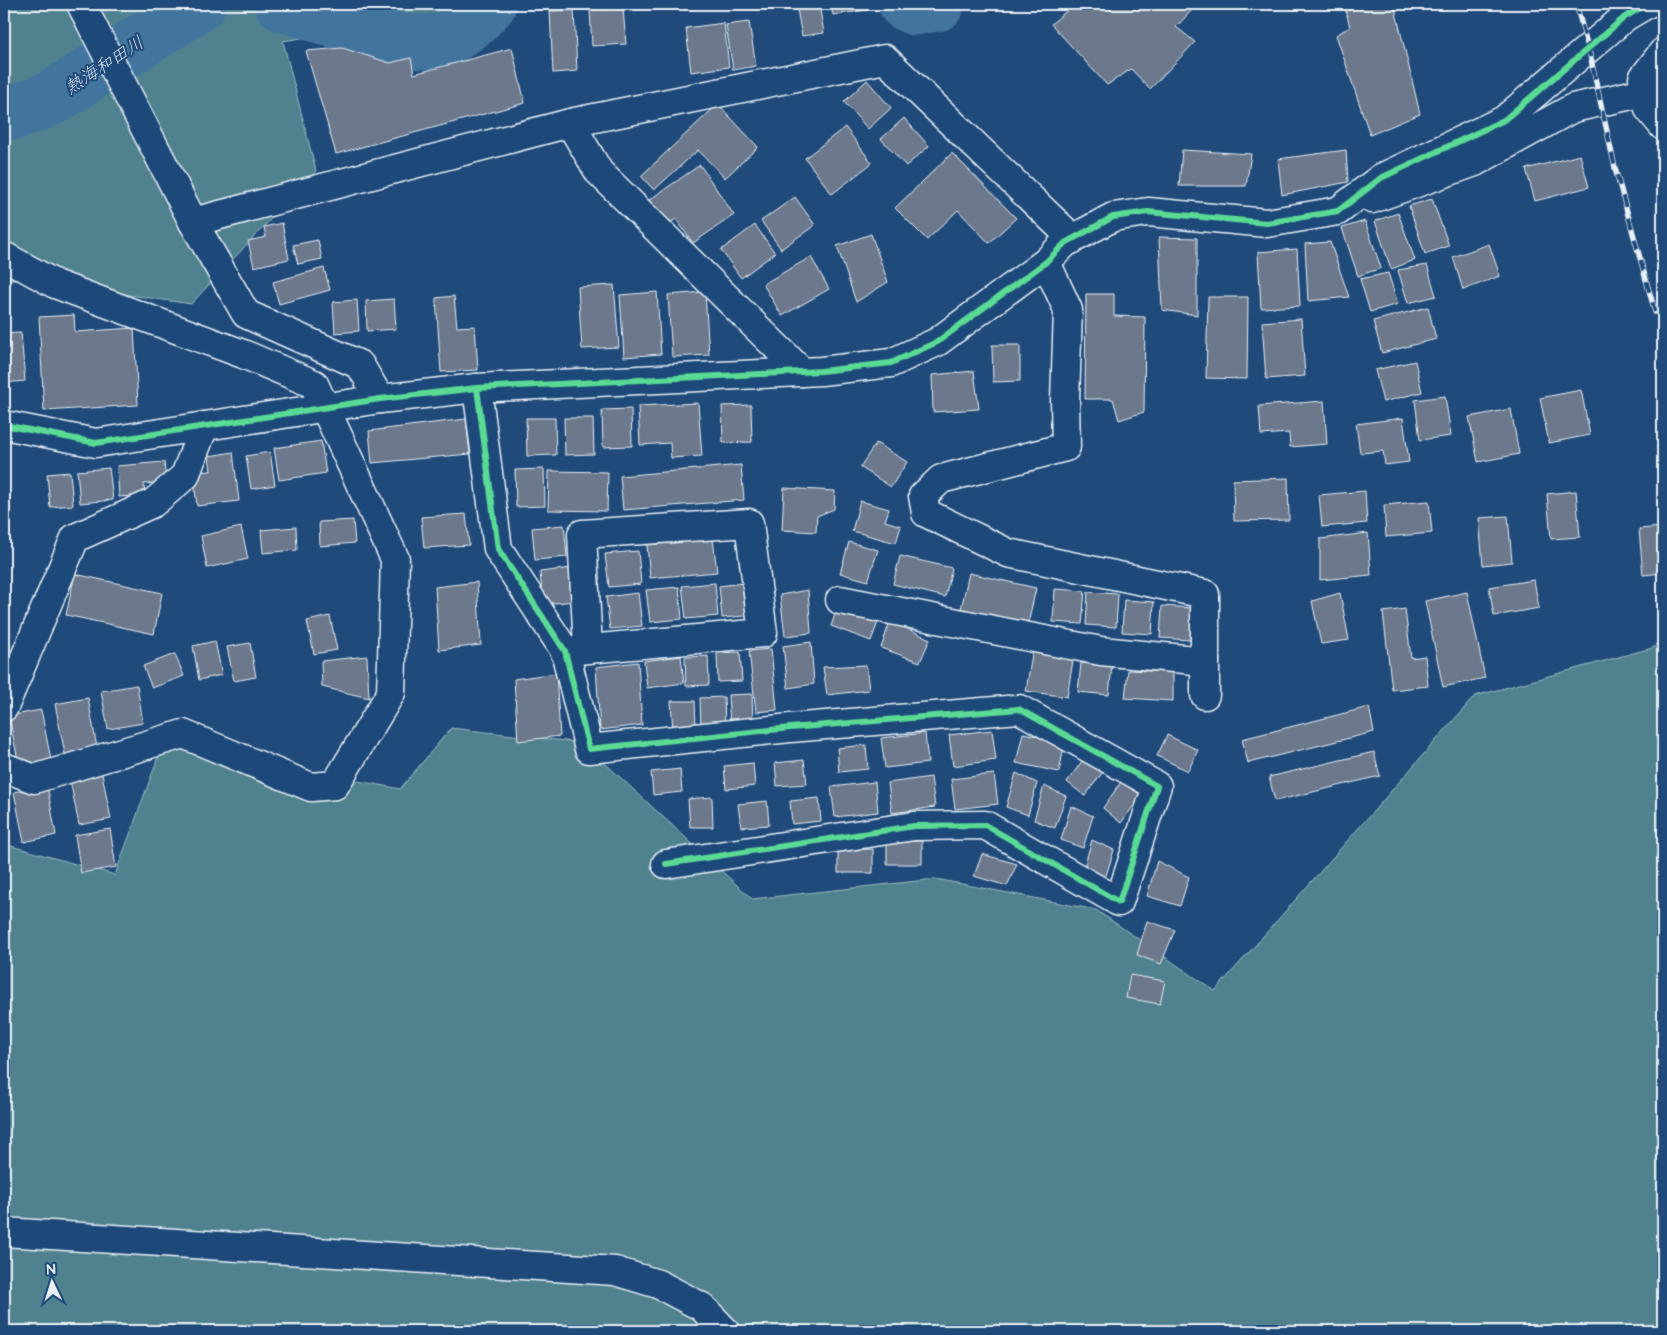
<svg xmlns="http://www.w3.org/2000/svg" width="1667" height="1335" font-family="'Architects Daughter','Klee One',sans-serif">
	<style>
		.green { fill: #50828e; stroke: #9cbac3 }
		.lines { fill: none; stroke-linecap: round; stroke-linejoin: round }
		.river { stroke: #42749e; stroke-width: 55 }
		.building { fill: #6c788b; stroke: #e8f1f8 }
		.minor-casing { stroke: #e8f1f8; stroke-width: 31 }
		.minor { stroke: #1f4a7a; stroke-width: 28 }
		.rail-casing { stroke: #e8f1f8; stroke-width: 5.5 }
		.rail { stroke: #1f4a7a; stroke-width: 4; stroke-dasharray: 11; stroke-linecap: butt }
		.cycleway-casing { stroke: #1f4a7a; stroke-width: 9 }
		.cycleway { stroke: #5adb95; stroke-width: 6 }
		.labels { text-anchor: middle; stroke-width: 4; stroke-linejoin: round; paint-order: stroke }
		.water-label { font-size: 18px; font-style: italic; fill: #cfdeea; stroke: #1f4a7a }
	</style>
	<rect width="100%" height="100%" fill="#1f4a7a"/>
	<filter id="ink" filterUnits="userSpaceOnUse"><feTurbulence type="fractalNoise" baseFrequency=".02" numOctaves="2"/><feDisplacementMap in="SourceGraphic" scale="10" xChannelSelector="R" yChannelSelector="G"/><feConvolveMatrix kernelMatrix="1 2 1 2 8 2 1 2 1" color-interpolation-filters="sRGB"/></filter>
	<g filter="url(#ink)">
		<g class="green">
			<path d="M4 4H521L283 41 316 171 191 304 35 281 4 280Z"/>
			<path d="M906 4H934L918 15Z"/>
			<path d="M1663 644V1331H4V844L115 875 163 744 400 789 451 728 583 743 752 899 936 879 1096 910 1215 991 1475 696 1652 648Z"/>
		</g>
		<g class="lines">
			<g class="river">
				<path d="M282 4 400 41 429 42 450 37 474 20 489 4"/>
				<path d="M906 4 914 8 937 4"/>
				<path d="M4 113 16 112 52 98 199 4"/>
			</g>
		</g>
		<g class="building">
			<path d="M796 4H819L824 33 802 36Z"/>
			<path d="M831 4H866L867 10 833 15Z"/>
			<path d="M1067 4H1187L1192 10 1176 27 1195 42 1150 89 1131 69 1107 85 1051 24 1070 8Z"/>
			<path d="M1344 4H1394L1420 114 1370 135 1336 35 1350 27Z"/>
			<path d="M1475 4H1502L1475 6Z"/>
			<path d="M623 8 626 44 592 46 590 10Z"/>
			<path d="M574 10 577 71 553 73 550 11Z"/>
			<path d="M749 22 756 66 733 70 726 25Z"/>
			<path d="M724 23 729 67 691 72 686 28Z"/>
			<path d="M342 48 390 63 411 58 414 74 512 48 525 103 336 154 306 51Z"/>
			<path d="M867 80 891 108 868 129 844 102Z"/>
			<path d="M718 104 758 147 725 178 698 150 654 190 641 176Z"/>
			<path d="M904 118 929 146 906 166 881 139Z"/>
			<path d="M845 127 872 163 832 194 805 158Z"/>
			<path d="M1182 150 1251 154 1246 186H1179Z"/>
			<path d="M1346 150 1348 182 1282 195 1278 159Z"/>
			<path d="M952 153 1016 218 989 243 958 210 927 240 895 208Z"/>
			<path d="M1580 155 1589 187 1535 201 1526 169Z"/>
			<path d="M700 165 734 215 693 243 676 219 657 232 639 207Z"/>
			<path d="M795 197 815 225 781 249 761 221Z"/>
			<path d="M1432 199 1449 246 1425 254 1409 206Z"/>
			<path d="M1398 213 1415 260 1391 269 1375 221Z"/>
			<path d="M1365 221 1381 268 1358 276 1342 228Z"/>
			<path d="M282 223 289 259 254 267 248 241 266 237 264 227Z"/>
			<path d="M755 225 775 253 741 278 721 250Z"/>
			<path d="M871 234 888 282 856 302 837 246Z"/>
			<path d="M1159 237 1197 238V315L1162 310Z"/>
			<path d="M318 240 322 259 298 264 293 245Z"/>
			<path d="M1330 242 1349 297 1308 301 1305 244Z"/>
			<path d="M1489 244 1500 276 1463 290 1453 257Z"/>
			<path d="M1297 249 1300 306 1261 308 1258 252Z"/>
			<path d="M811 257 829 289 782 316 763 284Z"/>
			<path d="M1427 265 1436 296 1408 303 1398 270Z"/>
			<path d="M324 268 330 290 279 304 273 282Z"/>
			<path d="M1388 273 1398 304 1370 312 1360 279Z"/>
			<path d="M614 285 619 347 582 349 578 287Z"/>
			<path d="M657 292 661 354 624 357 620 295Z"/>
			<path d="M705 292 709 355 672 357 668 295Z"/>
			<path d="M1086 294H1114V316L1145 317 1144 412 1119 420 1113 399H1085Z"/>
			<path d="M454 296 457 327 475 326 478 370 441 372 436 298Z"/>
			<path d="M1208 297H1248L1247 379 1206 378Z"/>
			<path d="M394 299 396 329 367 331 366 301Z"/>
			<path d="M357 300 359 331 335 333 333 302Z"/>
			<path d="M1428 307 1436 339 1382 353 1373 321Z"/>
			<path d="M74 315 75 332 134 328 138 405 44 411 39 317Z"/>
			<path d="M1301 319 1305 376 1266 379 1262 322Z"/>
			<path d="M21 333 25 381 4 383V334Z"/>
			<path d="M992 345H1020V381L993 382Z"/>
			<path d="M1415 361 1422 392 1383 402 1375 370Z"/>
			<path d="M974 371 979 409 933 412 932 375Z"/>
			<path d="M1581 390 1590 435 1549 443 1540 398Z"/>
			<path d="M1445 396 1451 436 1420 440 1415 400Z"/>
			<path d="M1324 401 1327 444 1290 447 1289 433 1261 435 1259 406Z"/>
			<path d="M698 403 702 456 671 458 670 443 640 445 638 406Z"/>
			<path d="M751 405 752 442 723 443 722 406Z"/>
			<path d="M631 409 632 446 603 447 602 410Z"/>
			<path d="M1511 409 1519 454 1478 462 1469 417Z"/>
			<path d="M526 418H555L556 455 527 456Z"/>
			<path d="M564 418H593L594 454 565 455Z"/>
			<path d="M1403 418 1409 462 1385 465 1383 451 1360 453 1356 424Z"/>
			<path d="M466 419 470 454 372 463 369 431Z"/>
			<path d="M321 441 326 473 279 480 274 448Z"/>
			<path d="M876 443 907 462 891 487 860 467Z"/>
			<path d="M233 452 239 501 197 506 193 472 211 471 209 456Z"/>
			<path d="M270 452 275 485 251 489 246 456Z"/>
			<path d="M164 462 166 482 144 484 145 495 119 497 117 466Z"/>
			<path d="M741 465 744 500 623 510 620 476Z"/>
			<path d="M109 468 113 500 80 503 77 471Z"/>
			<path d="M544 469 545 506 516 507 515 470Z"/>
			<path d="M549 471 608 472 607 511 548 510Z"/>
			<path d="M70 472 73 505 50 507 47 474Z"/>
			<path d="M1288 478 1289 520 1234 521 1233 480Z"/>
			<path d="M784 488 835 491 834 509 817 516 816 532 782 530Z"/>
			<path d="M1365 491 1367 523 1322 527 1319 495Z"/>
			<path d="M1576 491 1580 537 1551 539 1547 494Z"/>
			<path d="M860 501 889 509 885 521 901 526 896 543 852 531Z"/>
			<path d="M1429 501 1432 533 1386 537 1384 505Z"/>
			<path d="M466 514 469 545 424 548 421 517Z"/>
			<path d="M1508 516 1512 562 1483 565 1479 518Z"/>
			<path d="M353 520 355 543 320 546 319 522Z"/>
			<path d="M564 525 567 557 535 560 532 528Z"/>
			<path d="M241 527 248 559 207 568 201 536Z"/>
			<path d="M296 527 297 550 263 553 261 530Z"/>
			<path d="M1663 527V573L1643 575 1639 529Z"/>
			<path d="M1368 533 1371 575 1320 580V539Z"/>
			<path d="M713 539 717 572 650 578 647 545Z"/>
			<path d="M849 542 878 550 868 581 840 573Z"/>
			<path d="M638 551 641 584 609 587 605 554Z"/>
			<path d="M900 556 952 568 945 597 893 584Z"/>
			<path d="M572 568 576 601 543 604 540 572Z"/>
			<path d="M969 573 1036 588 1028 624 961 609Z"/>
			<path d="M75 574 162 593 154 634 66 615Z"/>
			<path d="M1534 580 1539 608 1494 616 1489 587Z"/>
			<path d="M477 582 481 645 439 650 435 587Z"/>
			<path d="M751 582 754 615 722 618 719 586Z"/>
			<path d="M715 583 718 616 686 619 682 586Z"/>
			<path d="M679 587 682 619 650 622 646 590Z"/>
			<path d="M1055 589 1085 591 1082 624 1053 622Z"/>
			<path d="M808 590 811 633 785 636 780 595Z"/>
			<path d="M1088 592 1118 594 1116 627 1086 625Z"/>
			<path d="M1467 592 1485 678 1443 687 1425 601Z"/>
			<path d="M638 593 642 626 610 629 606 597Z"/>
			<path d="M1340 593 1349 640 1321 644 1312 601Z"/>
			<path d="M840 600 880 617 871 641 831 626Z"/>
			<path d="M1124 600 1154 602 1152 634 1122 632Z"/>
			<path d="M1162 606 1192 608 1190 640 1160 638Z"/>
			<path d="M1405 609 1411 658 1425 656 1428 686 1392 690 1383 612Z"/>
			<path d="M330 616 337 650 314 654 307 621Z"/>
			<path d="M890 621 930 639 920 662 881 648Z"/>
			<path d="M215 641 222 675 199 680 193 646Z"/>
			<path d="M811 642 814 684 788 688 783 646Z"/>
			<path d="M250 643 256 677 234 681 227 647Z"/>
			<path d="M1033 648 1074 654 1067 697 1026 691Z"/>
			<path d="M771 649 777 710 756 712 749 651Z"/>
			<path d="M740 652 742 681 718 682 717 653Z"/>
			<path d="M175 654 184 676 152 688 143 666Z"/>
			<path d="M367 656 369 698 322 687 321 661Z"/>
			<path d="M681 656 684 683 647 688 644 661Z"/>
			<path d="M708 656 709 685 686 686 685 657Z"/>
			<path d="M638 662 642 725 600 730 596 667Z"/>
			<path d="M1081 663 1112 666 1109 695 1078 692Z"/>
			<path d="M866 665 869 690 827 695 823 667Z"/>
			<path d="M1128 670 1173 672V701L1125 698Z"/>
			<path d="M556 673 560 736 518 741 514 679Z"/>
			<path d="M137 685 143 723 108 729 101 691Z"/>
			<path d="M752 694 753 723 730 725 728 695Z"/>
			<path d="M724 697 725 726 701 727 700 698Z"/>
			<path d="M88 698 97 748 65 754 55 704Z"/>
			<path d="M671 701H695L696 729 673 731Z"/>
			<path d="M1369 707 1374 732 1248 763 1242 739Z"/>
			<path d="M41 710 51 760 19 766 9 716Z"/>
			<path d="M992 730 996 760 953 766 949 735Z"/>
			<path d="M925 733 928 763 885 768 881 738Z"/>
			<path d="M1023 733 1065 742 1059 772 1016 763Z"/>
			<path d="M1167 735 1198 750 1188 771 1157 756Z"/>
			<path d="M866 745 868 769 839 772 837 748Z"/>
			<path d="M1374 752 1380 776 1275 801 1269 777Z"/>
			<path d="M1088 753 1105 769 1085 796 1067 782Z"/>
			<path d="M804 760 807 784 777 786 775 763Z"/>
			<path d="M753 763 755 786 726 789 724 766Z"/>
			<path d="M101 769 111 819 79 825 69 775Z"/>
			<path d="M680 769 682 792 653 795 651 772Z"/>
			<path d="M1016 773 1037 783 1028 815 1006 807Z"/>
			<path d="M994 774 998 804 955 809 951 779Z"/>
			<path d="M931 777 935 807 892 813 888 783Z"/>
			<path d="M1123 779 1141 796 1121 823 1103 808Z"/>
			<path d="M875 782 878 812 835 817 831 787Z"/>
			<path d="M47 785 56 835 24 842 14 792Z"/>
			<path d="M1044 786 1066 796 1055 828 1034 820Z"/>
			<path d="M712 797 713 827H690L688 799Z"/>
			<path d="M819 798 821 821 792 824 790 801Z"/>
			<path d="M767 801 769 825 741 827 738 804Z"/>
			<path d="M1071 806 1093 816 1083 848 1061 840Z"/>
			<path d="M110 829 116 867 81 873 75 835Z"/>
			<path d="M1092 840 1114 850 1104 882 1082 874Z"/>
			<rect x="887" y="841" width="35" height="23"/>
			<path d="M873 849V873H838V850Z"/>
			<path d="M982 854 1017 864 1007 886 974 876Z"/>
			<path d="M1157 861 1189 877 1180 906 1147 896Z"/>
			<path d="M1147 921 1175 930 1161 964 1137 955Z"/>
			<path d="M1130 975 1165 981 1160 1004 1126 998Z"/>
		</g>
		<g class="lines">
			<defs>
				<g id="minor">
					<path d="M81 4 193 222 246 314 360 365 380 399"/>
					<path d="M1663 52 1643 78 1649 109 1663 126"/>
					<path d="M570 123 599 172 802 372"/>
					<path d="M1372 199 1475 162 1573 108 1645 92"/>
					<path d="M193 222 570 123 885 59 1073 239"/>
					<path d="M4 256 55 284 243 354 314 384 395 559 391 693 335 785 311 787 183 734 34 779 4 767"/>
					<path d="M1046 262 1068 310 1065 401 1066 447 941 479 923 496 926 513 1008 553 1205 594V695"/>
					<path d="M477 388 498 549 565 651 589 749 790 728 1019 709 1157 786 1119 902 985 825 914 826 666 864"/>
					<path d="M4 425 96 443 380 399 477 388 821 371 891 363 937 342 1046 262 1065 243 1113 217 1148 212 1267 223 1338 211 1381 178 1504 120 1625 17 1647 4"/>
					<path d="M840 600 1101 651 1205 661"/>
					<path d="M565 651 588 649 763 633 749 523 582 534 588 649"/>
					<path d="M4 707 75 538 153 503 185 476 204 426"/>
					<path d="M4 1232 615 1271 658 1284 702 1307 725 1331"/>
				</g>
			</defs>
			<use href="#minor" class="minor-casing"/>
			<use href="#minor" class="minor"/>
			<defs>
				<path id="rail" d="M1576 4 1590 55 1616 172 1655 312"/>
			</defs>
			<use href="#rail" class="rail-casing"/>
			<use href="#rail" class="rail"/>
			<defs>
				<g id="cycleway">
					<path d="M477 388 498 549 565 651 589 749 790 728 1019 709 1157 786 1119 902 985 825 914 826 666 864"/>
					<path d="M4 425 96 443 380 399 477 388 821 371 891 363 937 342 1046 262 1065 243 1113 217 1148 212 1267 223 1338 211 1381 178 1504 120 1625 17 1647 4"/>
				</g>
			</defs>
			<use href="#cycleway" class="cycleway-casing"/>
			<use href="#cycleway" class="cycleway"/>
		</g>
	</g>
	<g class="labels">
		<g class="water-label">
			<text transform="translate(104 65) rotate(-33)" y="6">熱海和田川</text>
		</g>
	</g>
	<rect width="1667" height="1335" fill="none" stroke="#1f4a7a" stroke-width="20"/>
	<rect x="10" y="10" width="1647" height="1315" fill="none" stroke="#e8f1f8" stroke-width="2" filter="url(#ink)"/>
	<g transform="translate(52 1282) rotate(356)" stroke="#1f4a7a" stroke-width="4" paint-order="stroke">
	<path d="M0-4L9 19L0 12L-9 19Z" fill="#e8f1f8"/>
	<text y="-8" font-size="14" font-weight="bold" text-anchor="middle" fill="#e8f1f8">N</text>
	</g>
</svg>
